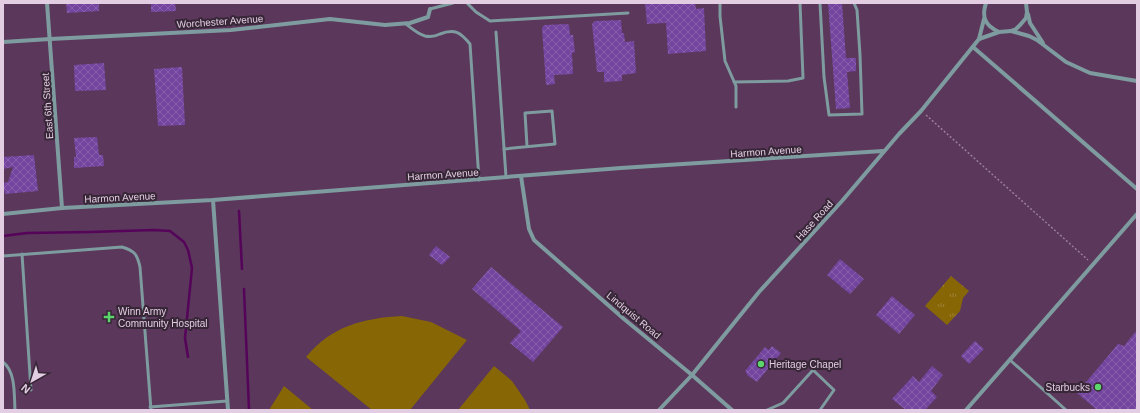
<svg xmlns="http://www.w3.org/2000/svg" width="1140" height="413" font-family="Helvetica,sans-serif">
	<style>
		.park { fill: url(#park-tufts) }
		.pitch { fill: #876606 }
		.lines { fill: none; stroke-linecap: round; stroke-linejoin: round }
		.stream { stroke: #550459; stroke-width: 2.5 }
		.building { fill: url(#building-cross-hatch) }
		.path { stroke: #9a7e9a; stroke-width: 1.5; stroke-dasharray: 2 2; stroke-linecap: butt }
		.lane { stroke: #7e9b9f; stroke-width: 3 }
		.street { stroke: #7e9b9f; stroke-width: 4 }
		.poi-dot { fill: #5dd56d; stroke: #362636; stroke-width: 1.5 }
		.labels { text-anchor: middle; stroke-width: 4; stroke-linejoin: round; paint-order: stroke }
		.street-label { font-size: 10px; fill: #e3cde2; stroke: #362636 }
		.poi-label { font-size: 10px; fill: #e3cde2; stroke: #362636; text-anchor: start }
	</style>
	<defs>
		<pattern id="park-tufts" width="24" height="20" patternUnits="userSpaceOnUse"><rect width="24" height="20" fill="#876606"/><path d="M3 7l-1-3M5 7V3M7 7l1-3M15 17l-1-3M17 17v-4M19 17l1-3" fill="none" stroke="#9d8236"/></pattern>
		<pattern id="building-cross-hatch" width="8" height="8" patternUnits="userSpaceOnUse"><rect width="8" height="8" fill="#74459f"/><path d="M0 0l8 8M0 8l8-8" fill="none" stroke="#885fac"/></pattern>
	</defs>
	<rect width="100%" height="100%" fill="#5a375b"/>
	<path class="park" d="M951 276 969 291 963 298 960 311 947 325 925 306Z"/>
	<g class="pitch">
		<path d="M402 316 431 322 467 340 410 410H372L306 357C331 326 364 318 402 316Z"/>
		<path d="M494 366 512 381 525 400 530 410H458Z"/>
		<path d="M284 386 313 410H269Z"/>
	</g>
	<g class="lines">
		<g class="stream">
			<path d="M239 211 242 269"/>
			<path d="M3 236 27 233 90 232 154 230 170 231 184 242 188 250 192 268 185 338 188 357"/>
			<path d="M244 289 249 410"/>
		</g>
	</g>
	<g class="building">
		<path d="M66 3H99V11L67 13Z"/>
		<path d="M151 3H175L176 11 151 12Z"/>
		<path d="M645 3H695L696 9 704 8 706 51 668 54 666 23 647 24Z"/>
		<path d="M828 3H842L846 58H856V71L847 72 850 108 836 109Z"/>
		<path d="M621 20 622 33H624L625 42 634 41 636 73 622 75V81L604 82V72H597L592 24 595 21Z"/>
		<path d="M567 24 569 25 570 35H573L575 53 572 52 573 74 554 75 555 84 546 85 542 28 544 25Z"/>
		<path d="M104 63 106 90 75 91 74 65Z"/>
		<path d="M182 67 185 125 158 126 154 69Z"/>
		<path d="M97 137 99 155H103L104 166 74 168V157H76L74 138Z"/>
		<path d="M34 155 38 191 5 194 3 183 8 182 13 167 3 169V157Z"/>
		<path d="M436 246 450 257 442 265 429 255Z"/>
		<path d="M840 259 864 279 850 294 827 275Z"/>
		<path d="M491 267 563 327 533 362 510 343 521 331 472 289Z"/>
		<path d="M892 296 915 315 899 334 876 315Z"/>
		<path d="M1137 330V410H1097L1077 393 1118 344 1124 346Z"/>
		<path d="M975 341 984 349 969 364 961 356Z"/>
		<path d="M772 346 781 353 757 382 747 375V374L745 371 765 347 769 350Z"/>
		<path d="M932 366 943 375 931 391 937 397 925 410H906L892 399 913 376 919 382Z"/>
	</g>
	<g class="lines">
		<path class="path" d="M926 115 1088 260"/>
		<g class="lane">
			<path d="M467 3 476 12 490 21 628 13"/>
			<path d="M720 3V16L725 61 736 86V107"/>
			<path d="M820 3 824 77 829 115 862 114 860 55 857 10 854 3"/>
			<path d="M430 9 453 3"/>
			<path d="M406 24C411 28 418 34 425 36 430 37 436 36 440 34 455 28 461 33 470 44L479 180"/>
			<path d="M496 32 506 177"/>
			<path d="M734 82 788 81 803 78 800 3"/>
			<path d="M504 149 555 144 552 111 525 113 527 146"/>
			<path d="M22 254 31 390"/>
			<path d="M3 256 122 247C135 251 137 254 140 267L151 410"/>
			<path d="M1010 360 1066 410"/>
			<path d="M3 362C16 372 14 395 15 410"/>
			<path d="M150 407 227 401"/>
			<path d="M767 410 783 403 813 370 834 390 820 410"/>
		</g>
		<g class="street">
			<path d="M47 3 62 208"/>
			<path d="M986 3C981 18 986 26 999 32"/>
			<path d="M1028 14 1030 23 1043 43"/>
			<path d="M1011 31 1029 36 1037 40 1066 62 1090 73 1137 81"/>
			<path d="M979 39 984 19"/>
			<path d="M3 42 50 39 231 30 330 19 385 25 410 23 428 17 430 9"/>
			<path d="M973 47 1137 189"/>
			<path d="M521 176 529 229 534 240 624 319 692 375 732 410"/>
			<path d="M213 200 228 410"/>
			<path d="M3 214 62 208 213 200 621 168 883 151"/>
			<path d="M659 410 692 375 759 292 842 201 899 134 921 111 979 39 999 32 1011 31 1016 29 1021 24 1026 18 1027 12 1026 3"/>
			<path d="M966 410 1137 214"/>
		</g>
	</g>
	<g class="poi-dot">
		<path d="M107 311h4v4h4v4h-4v4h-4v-4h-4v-4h4z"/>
		<circle cx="761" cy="364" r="4"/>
		<circle cx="1098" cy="387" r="4"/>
	</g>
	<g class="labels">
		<g class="street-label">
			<text transform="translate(220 21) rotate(-4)" y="4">Worchester Avenue</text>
			<text transform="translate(47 106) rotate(-94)" y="4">East 6th Street</text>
			<text transform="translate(766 151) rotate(-4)" y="4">Harmon Avenue</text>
			<text transform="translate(443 174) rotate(-4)" y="4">Harmon Avenue</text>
			<text transform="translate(120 197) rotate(-3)" y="4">Harmon Avenue</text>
			<text transform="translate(814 220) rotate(-48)" y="4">Hase Road</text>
			<text transform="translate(634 315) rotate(40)" y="4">Lindquist Road</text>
		</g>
		<g class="poi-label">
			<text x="118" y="315">Winn Army<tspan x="118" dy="12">Community Hospital</tspan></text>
			<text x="769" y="368">Heritage Chapel</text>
			<text x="1090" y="391" text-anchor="end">Starbucks</text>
		</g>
	</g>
	<rect width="1140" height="413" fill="none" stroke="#e3cde2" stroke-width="8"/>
	<g transform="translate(32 381) rotate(219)" stroke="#362636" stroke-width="3" paint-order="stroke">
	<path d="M0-3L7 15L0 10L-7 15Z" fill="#e3cde2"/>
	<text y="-6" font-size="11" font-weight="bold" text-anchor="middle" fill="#e3cde2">N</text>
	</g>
</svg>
